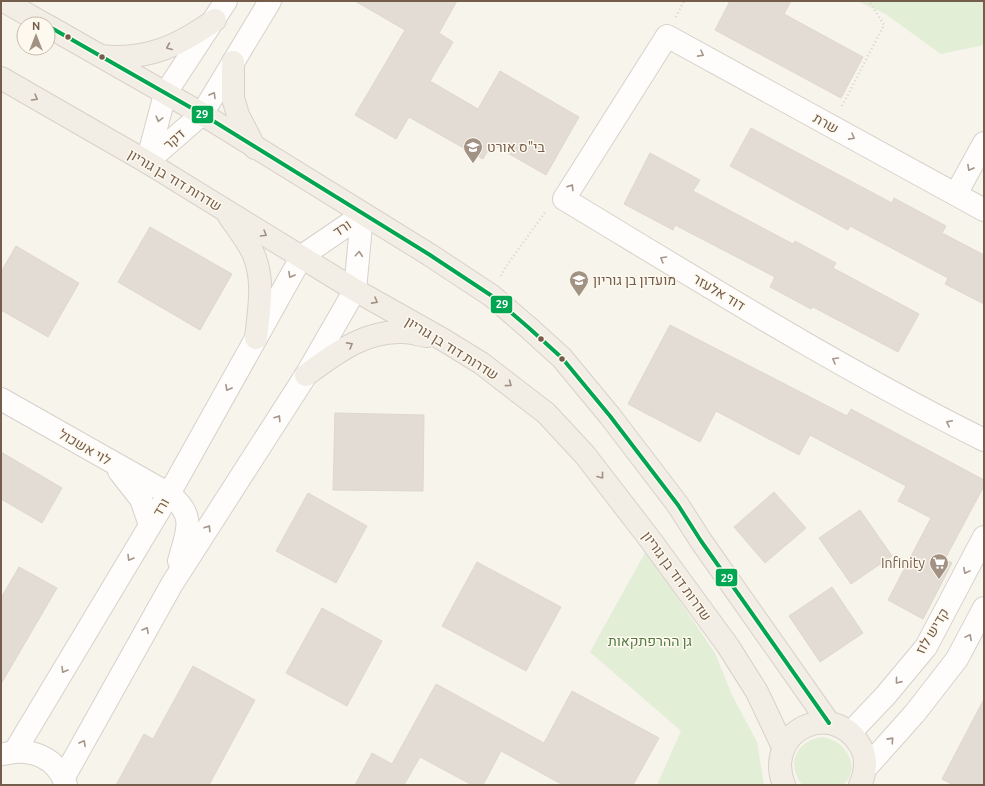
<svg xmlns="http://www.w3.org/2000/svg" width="985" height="786" font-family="Ubuntu,Heebo,sans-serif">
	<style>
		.green { fill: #e3eed7 }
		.building { fill: #e3dcd4; stroke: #e0d7ce }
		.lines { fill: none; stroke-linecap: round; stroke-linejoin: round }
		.minor-casing { stroke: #d6d1ca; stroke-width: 24 }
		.major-casing { stroke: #d8d1ca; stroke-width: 24 }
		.path { stroke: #dad4ce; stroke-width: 2.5; stroke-dasharray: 1 3; stroke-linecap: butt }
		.minor { stroke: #fefdfc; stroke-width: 22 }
		.major { stroke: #f2eee6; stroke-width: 22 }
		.bus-1-casing { stroke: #fef9ee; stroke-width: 7 }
		.bus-1 { stroke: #00a651; stroke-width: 4 }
		.oneway { stroke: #a19082 }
		.oneway2 { stroke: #a5958a }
		.bus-dot { fill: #755d4c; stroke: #fef9ee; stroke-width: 1.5 }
		.labels { text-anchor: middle; stroke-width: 3; stroke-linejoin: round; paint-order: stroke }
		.street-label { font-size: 14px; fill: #755d4c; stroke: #fef9ee }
		.poi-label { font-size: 14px; fill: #755d4c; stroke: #fef9ee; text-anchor: start }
		.park-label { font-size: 14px; fill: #527a44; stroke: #fef9ee }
		.line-badge { stroke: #fef9ee; stroke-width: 1.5 }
		.badge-label { font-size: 11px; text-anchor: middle; font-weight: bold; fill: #fff }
	</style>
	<rect width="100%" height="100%" fill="#f7f4ec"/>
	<g class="green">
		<path d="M857 1H984V45L941 54 884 13Z"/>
		<path d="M646 551 715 653 732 695 757 742 764 785H657L681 731 590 652Z"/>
		<path d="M822 737C845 740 863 767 843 785H802C786 763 796 741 822 737Z"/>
	</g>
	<g class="building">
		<path d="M355 1H457L439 33 453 42 430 81 478 109 500 71 579 117 546 175 492 144 483 159 409 117 396 139 355 115 405 30Z"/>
		<path d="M730 1H791L784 14 863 57 841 98 715 30Z"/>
		<path d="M751 128 892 203 894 198 946 226 942 233 984 255V304L945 284 948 278 850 226 848 230 730 166Z"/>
		<path d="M650 153 700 180 693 191 793 244 795 241 836 263 833 268 919 314 898 352 813 307 811 309 770 287 775 277 675 225 673 230 624 204Z"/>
		<path d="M150 227 232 274 200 330 118 282Z"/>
		<path d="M16 246 79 283 48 337 1 310V272Z"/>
		<path d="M670 325 847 416 851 409 984 480V486L945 559 952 563 923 619 888 600 931 518 898 501 906 486 810 435 799 455 716 411 700 442 628 404Z"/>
		<path d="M335 413 424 415 423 491 333 490Z"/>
		<path d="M1 452 62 488 42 523 1 499Z"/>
		<path d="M774 492 806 528 765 563 734 527Z"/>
		<path d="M308 493 367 526 336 583 276 551Z"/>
		<path d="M860 510 892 556 851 584 819 538Z"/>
		<path d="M477 562 561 607 526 671 442 626Z"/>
		<path d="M19 567 57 588 1 684V598Z"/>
		<path d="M832 587 863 633 820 662 789 616Z"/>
		<path d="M322 608 382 641 347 706 286 673Z"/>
		<path d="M193 666 255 700 209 785H116L144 734 153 739Z"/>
		<path d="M436 684 544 743 572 691 659 738 633 785H563L501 751 483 785H472L420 757 404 785H355L372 753 392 764Z"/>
		<path d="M984 699V785H953L942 779Z"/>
	</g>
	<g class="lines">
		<defs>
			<g id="minor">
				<path d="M147 162 202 114 270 1"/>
				<path d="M147 162 165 94 226 1"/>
				<path d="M956 194 984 143"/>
				<path d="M984 210 667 36 564 199C702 282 839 368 984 440"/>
				<path d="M1 399 169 494C197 516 187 531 179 561"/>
				<path d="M119 471 141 499 150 525"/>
				<path d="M850 733 886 695 926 647 984 537"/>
				<path d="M15 751 169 494 302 256 362 215"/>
				<path d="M4 754C30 747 57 757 66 785"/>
				<path d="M865 769 915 713 957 659 984 608"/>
				<path d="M64 777 172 584 306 375 355 290 362 215"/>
			</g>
			<g id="major">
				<path d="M4 1 44 24"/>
				<path d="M48 26 202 114 430 255 492 296 529 328 562 358 610 416 678 505 701 541 829 723"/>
				<path d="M101 56C147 61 178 46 215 20"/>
				<path d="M233 62V98L238 115 255 148"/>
				<path d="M1 78 147 162 355 290 442 339 481 363 546 413 585 455 649 538 728 646 757 692 783 747"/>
				<path d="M229 216C237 228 247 240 253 253 265 279 259 310 256 338"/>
				<path d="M306 375C335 354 365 330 403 332 411 332 419 335 427 336"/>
				<path d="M784 785C763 731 833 697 861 747 867 758 866 773 860 785"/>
			</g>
		</defs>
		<use href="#minor" class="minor-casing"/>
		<use href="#major" class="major-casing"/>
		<g class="path">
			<path d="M676 17 684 1"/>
			<path d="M842 106 884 25 869 1"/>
			<path d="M501 276 505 268 546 211"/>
		</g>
		<use href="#minor" class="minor"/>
		<use href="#major" class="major"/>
		<defs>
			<path id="bus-1" d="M48 26 202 114 430 255 492 296 529 328 562 358 610 416 678 505 701 541 829 723"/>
		</defs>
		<use href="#bus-1" class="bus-1-casing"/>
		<use href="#bus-1" class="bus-1"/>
	</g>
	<defs><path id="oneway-chevron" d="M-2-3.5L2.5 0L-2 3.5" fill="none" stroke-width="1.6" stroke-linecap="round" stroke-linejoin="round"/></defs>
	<g class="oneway">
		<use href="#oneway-chevron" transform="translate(169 47) rotate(157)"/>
		<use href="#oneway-chevron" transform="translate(35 98) rotate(30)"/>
		<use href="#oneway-chevron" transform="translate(264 234) rotate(30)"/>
		<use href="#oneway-chevron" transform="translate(375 301) rotate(29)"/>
		<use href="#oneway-chevron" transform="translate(350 345) rotate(-29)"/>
		<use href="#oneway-chevron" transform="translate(509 384) rotate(36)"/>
		<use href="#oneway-chevron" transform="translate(601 476) rotate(52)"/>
	</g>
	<g class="oneway2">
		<use href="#oneway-chevron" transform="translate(701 54) rotate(29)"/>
		<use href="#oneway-chevron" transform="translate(213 95) rotate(-59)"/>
		<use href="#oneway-chevron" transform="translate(159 119) rotate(105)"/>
		<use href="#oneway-chevron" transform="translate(852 137) rotate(29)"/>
		<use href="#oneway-chevron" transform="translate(970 168) rotate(119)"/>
		<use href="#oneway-chevron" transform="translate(571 187) rotate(-58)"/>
		<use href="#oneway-chevron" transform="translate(359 254) rotate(-85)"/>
		<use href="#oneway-chevron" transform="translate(663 259) rotate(-149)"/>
		<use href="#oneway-chevron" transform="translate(291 275) rotate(119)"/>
		<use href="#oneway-chevron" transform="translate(835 360) rotate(-150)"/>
		<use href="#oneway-chevron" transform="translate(228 388) rotate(119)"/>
		<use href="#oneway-chevron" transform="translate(278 418) rotate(-57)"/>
		<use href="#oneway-chevron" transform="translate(949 423) rotate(-154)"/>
		<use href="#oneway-chevron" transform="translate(208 528) rotate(-57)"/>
		<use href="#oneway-chevron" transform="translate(130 558) rotate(121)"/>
		<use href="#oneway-chevron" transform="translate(966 571) rotate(118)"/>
		<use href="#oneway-chevron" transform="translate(146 630) rotate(-61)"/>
		<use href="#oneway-chevron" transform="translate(969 637) rotate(-62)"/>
		<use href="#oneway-chevron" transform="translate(64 670) rotate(121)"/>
		<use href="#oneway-chevron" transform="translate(898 681) rotate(129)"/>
		<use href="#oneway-chevron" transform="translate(891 740) rotate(-48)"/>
		<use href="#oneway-chevron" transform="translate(83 743) rotate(-61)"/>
	</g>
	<defs>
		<symbol id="school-pin" viewBox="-11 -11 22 30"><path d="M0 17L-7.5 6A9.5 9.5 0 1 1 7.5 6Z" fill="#a29284" stroke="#fef9ee"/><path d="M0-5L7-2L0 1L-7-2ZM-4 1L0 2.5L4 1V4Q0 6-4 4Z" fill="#fff"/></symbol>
		<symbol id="supermarket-pin" viewBox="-11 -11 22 30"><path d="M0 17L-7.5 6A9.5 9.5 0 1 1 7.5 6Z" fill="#a29284" stroke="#fef9ee"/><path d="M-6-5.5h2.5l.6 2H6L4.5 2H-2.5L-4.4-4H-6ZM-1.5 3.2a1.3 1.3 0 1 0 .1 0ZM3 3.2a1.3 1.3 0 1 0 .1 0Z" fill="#fff"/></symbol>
	</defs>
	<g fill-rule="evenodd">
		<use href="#school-pin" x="462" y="136" width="22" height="30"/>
		<use href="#school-pin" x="568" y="269" width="22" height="30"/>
		<use href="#supermarket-pin" x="928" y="552" width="22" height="30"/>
	</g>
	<g class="bus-dot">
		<circle cx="68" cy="37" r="3.5"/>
		<circle cx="102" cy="57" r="3.5"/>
		<circle cx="541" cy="339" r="3.5"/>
		<circle cx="562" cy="359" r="3.5"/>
	</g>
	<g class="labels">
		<g class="street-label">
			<text transform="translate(826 123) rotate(29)" y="5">שרת</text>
			<text transform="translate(174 139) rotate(-42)" y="5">דקר</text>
			<text transform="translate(175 180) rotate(31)" y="5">שדרות דוד בן גוריון</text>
			<text transform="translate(342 228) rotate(-34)" y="5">ורד</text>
			<text transform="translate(719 292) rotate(31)" y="5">דוד אלעזר</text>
			<text transform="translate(452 348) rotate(32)" y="5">שדרות דוד בן גוריון</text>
			<text transform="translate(85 447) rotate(30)" y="5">לוי אשכול</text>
			<text transform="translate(161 507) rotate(-59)" y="5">ורד</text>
			<text transform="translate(677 576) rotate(54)" y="5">שדרות דוד בן גוריון</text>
			<text transform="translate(932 631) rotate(-59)" y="5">קדיש לוז</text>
		</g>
		<g class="poi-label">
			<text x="487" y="152">בי"ס אורט</text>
			<text x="593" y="285">מועדון בן גוריון</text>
			<text x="925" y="568" text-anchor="end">Infinity</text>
		</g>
		<g class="park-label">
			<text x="650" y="646">גן ההרפתקאות</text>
		</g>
	</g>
	<g class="line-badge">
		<rect x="191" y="105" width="23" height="19" rx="4" fill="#00a651"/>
		<rect x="490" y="295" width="23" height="19" rx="4" fill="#00a651"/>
		<rect x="715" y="568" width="23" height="19" rx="4" fill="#00a651"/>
	</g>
	<g class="badge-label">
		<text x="202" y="118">29</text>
		<text x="502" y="308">29</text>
		<text x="727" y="582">29</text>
	</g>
	<rect width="985" height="786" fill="none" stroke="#755d4c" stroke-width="4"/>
	<g transform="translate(36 36)"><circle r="19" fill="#fef9ee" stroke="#c7bbad"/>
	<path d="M0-3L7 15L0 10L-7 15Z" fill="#a29284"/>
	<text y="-6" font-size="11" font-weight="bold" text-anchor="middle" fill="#755d4c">N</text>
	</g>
</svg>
